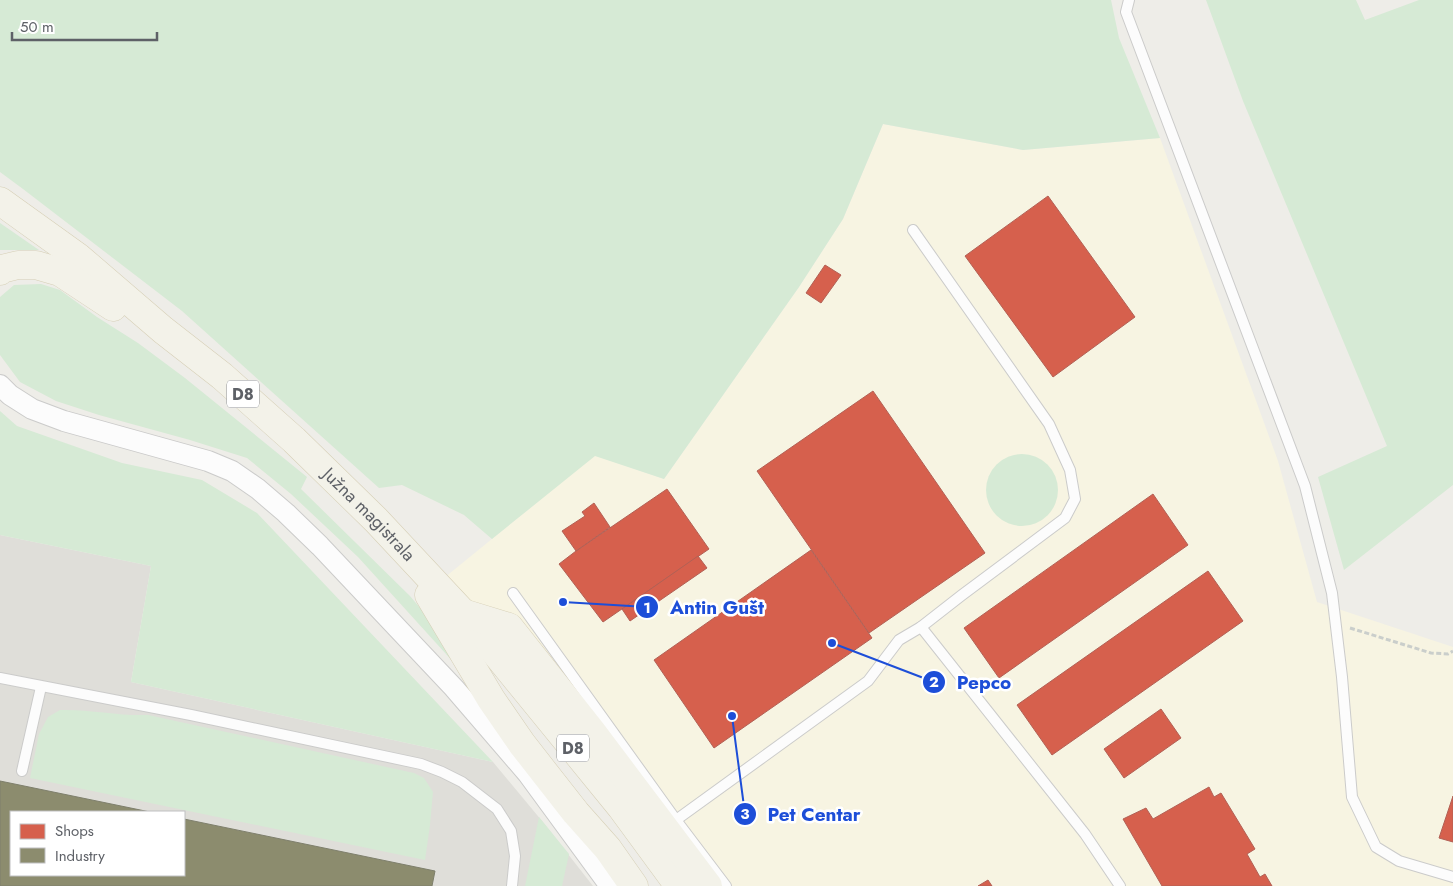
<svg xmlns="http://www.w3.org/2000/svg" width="1453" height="886" font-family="Jost,sans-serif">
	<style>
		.commercial { fill: #f7f4e2 }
		.industrial { fill: #dfded9; fill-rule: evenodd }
		.green { fill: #d6ead5 }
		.shops { fill: #d6604d; stroke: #b26055 }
		.industry { fill: #8c8c6e; stroke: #7e7f6c }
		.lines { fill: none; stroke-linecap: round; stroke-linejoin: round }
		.service-casing { stroke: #cbcbca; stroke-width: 12 }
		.minor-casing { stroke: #cbcbca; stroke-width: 22 }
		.primary-casing { stroke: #d6cfb6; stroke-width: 29 }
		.path { stroke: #cacecb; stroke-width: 3; stroke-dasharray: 5 2.5; stroke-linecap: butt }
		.service { stroke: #fcfcfc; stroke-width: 10 }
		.minor { stroke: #fcfcfc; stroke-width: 20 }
		.primary { stroke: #f3f2e9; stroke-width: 28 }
		.labels { text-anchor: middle; stroke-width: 5; stroke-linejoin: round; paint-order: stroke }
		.shield { fill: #fff; stroke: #8e9095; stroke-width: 1 }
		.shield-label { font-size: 16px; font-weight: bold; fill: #5e6167 }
		.street-label { font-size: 18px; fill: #5e6167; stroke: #fff }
		.leader { fill: none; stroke: #1d4ed8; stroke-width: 2 }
		.callout-dot { fill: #1d4ed8; stroke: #fff; stroke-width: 2 }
		.mark-label { font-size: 15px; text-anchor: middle; font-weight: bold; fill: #fff }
		.callout-label { font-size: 19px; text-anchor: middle; font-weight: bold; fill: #1d4ed8; stroke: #fff; stroke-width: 5; stroke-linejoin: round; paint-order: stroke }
	</style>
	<rect width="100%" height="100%" fill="#eeede8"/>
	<path class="commercial" d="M883 124 1023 150 1160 138 1278 461 1317 602 1453 647V886H693L444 578 595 455 664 479 799 287 843 219Z"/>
	<path class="industrial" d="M0 535 151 566 131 682 493 762 542 821 593 886H0ZM11 812H184V875H11Z"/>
	<g class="green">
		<path d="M0 0H1111L1119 38 1160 138 1023 150 883 124 843 219 799 287 664 479 595 456 492 539 464 515 402 485 379 488 182 311 23 189 0 172Z"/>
		<path d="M1206 0H1356L1365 20 1419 0H1453V485L1344 570 1318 477 1387 446 1243 101Z"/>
		<path d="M0 223 39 250H0Z"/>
		<path d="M41 284 60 290 97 317 138 343 185 378 307 477 301 489 410 596 465 661 485 697 358 557 291 494 247 458 190 440 99 415 56 401 20 382 0 355V297L14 285Z"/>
		<path d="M0 411 17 426 122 463 202 480 257 513 493 762 131 682 151 566 0 535Z"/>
		<circle cx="1022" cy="490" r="36"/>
		<path d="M60 710C89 709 118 716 148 715L414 773 424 778 433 792 430 825 425 860 30 778 39 734 48 717Z"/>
		<path d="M539 817 569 854 562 886H525Z"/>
	</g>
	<g class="shops">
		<path d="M1048 196 1135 317 1053 377 965 256Z"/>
		<path d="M825 265 841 275 821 303 806 293Z"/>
		<path d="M873 391 985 553 869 633 757 471Z"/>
		<path d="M667 489 709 549 603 622 559 564 576 551Z"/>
		<path d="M1153 494 1188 545 999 678 964 628Z"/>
		<path d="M594 503 610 527 576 551 562 531 585 516 582 512Z"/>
		<path d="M811 550 872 638 714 748 654 660Z"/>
		<path d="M698 556 707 568 630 621 622 609Z"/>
		<path d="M1208 571 1243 621 1052 755 1017 705Z"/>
		<path d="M1161 709 1181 738 1124 778 1104 749Z"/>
		<path d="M1209 787 1214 797 1221 793 1255 849 1247 854 1260 877 1265 874 1272 886H1162L1123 819 1146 808 1153 819Z"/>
		<path d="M1453 796V842L1439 838Z"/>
		<path d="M988 880 992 886H978Z"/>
	</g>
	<path class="industry" d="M0 781 150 812H11V875H184V819L435 871 432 886H0Z"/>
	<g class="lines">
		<defs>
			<g id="service">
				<path d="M1129 0 1126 12 1305 486 1332 593 1342 677 1352 797 1376 847 1399 861 1453 877"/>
				<path d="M513 593 676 820 726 886"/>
				<path d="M921 627 1085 834 1120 886"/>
				<path d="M0 678 191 715 421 764 442 772 462 782 497 809 511 831 515 856 512 886"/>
				<path d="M22 771 41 687"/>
				<path d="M676 820 868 681 899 640 921 627 962 595 1065 518 1075 499 1070 470 1049 424 913 230"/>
			</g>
			<path id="minor" d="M0 385 10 395 32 409 64 421 208 461 232 471 258 489 286 513 320 546 454 688 528 774 610 886"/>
			<g id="primary">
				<path id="s1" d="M0 201 78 257 163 330 222 376 294 440 376 520 463 613 621 807 679 886"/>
				<path d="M0 271 2 269 18 265H36L60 272 113 307"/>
				<path d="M429 595 491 699 522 744 576 813 608 849 634 886"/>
				<path d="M463 613 509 627 592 732 708 886"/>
			</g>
		</defs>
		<use href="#service" class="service-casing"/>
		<use href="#minor" class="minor-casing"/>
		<use href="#primary" class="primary-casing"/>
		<path class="path" d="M1350 628 1431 653 1448 654 1453 651"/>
		<use href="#service" class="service"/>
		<use href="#minor" class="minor"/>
		<use href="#primary" class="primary"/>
	</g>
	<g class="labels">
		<g class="shield">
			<rect x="227" y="380.5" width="32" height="27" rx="4"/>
			<rect x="557" y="734.5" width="32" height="27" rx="4"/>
		</g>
		<g class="shield-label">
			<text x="243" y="400">D8</text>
			<text x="573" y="754">D8</text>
		</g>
		<g class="street-label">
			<text dy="6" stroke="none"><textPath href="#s1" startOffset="485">Južna magistrala</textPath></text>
		</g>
	</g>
	<path class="leader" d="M563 602L647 607M832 643L934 682M732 716L745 814"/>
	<g class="callout-dot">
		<circle cx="563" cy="602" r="5"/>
		<circle cx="832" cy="643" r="5"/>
		<circle cx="732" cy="716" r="5"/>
		<circle cx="647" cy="607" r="12"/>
		<circle cx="934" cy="682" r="12"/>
		<circle cx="745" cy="814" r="12"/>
	</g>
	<g class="mark-label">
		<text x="647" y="613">1</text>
		<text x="934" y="687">2</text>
		<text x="745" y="819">3</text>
	</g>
	<g class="callout-label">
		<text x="717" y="614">Antin Gušt</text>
		<text x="984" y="689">Pepco</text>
		<text x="814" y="821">Pet Centar</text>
	</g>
	<rect x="10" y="811" width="175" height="65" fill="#ffffff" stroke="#bfc0c2"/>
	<rect x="20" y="824" width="25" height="15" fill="#d6604d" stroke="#bfc0c2"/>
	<text x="55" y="836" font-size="15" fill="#5e6167">Shops</text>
	<rect x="20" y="848" width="25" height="15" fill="#8c8c6e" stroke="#bfc0c2"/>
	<text x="55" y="861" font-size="15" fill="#5e6167">Industry</text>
	<path d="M12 32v8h145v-8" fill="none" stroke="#5e6167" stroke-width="2.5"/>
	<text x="20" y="32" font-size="15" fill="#5e6167" stroke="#ffffff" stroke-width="4" paint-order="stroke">50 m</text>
</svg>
